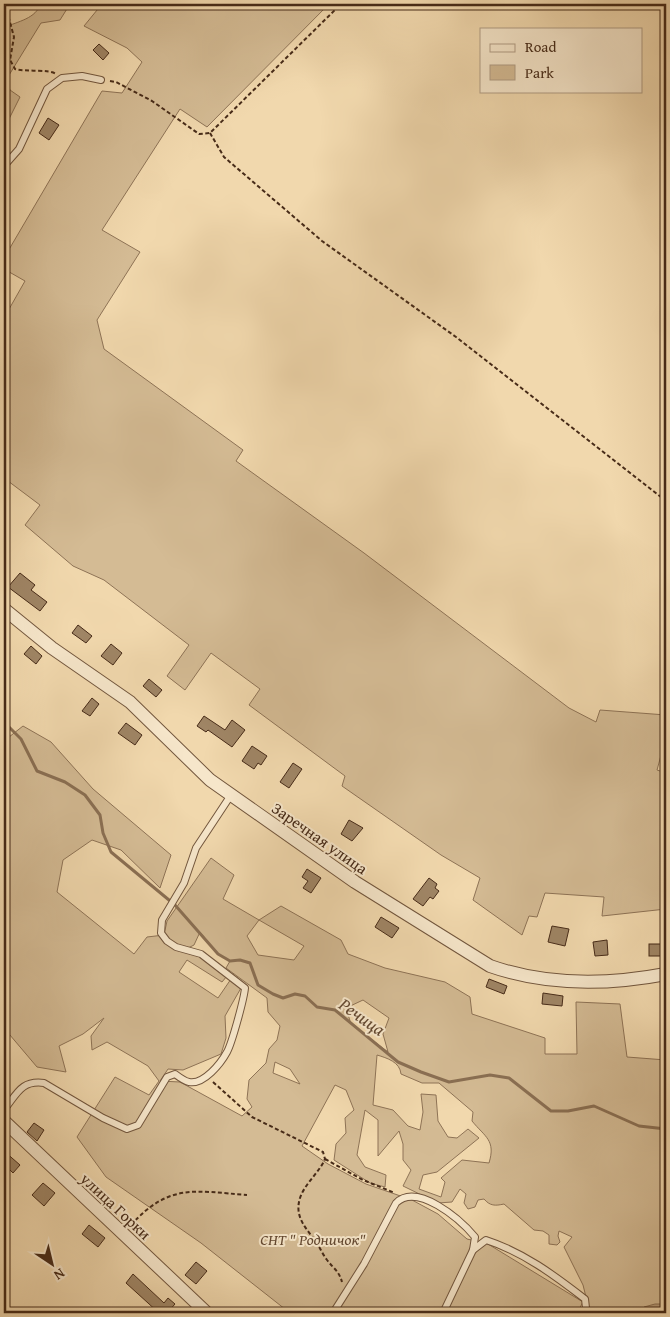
<svg xmlns="http://www.w3.org/2000/svg" width="670" height="1317" font-family="'Gentium Book Plus',serif">
	<style>
		.green { fill: #d4bb94; stroke: #8e7356; fill-rule: evenodd }
		.water { fill: #b79d7a; stroke: #8a6f53 }
		.lines { fill: none; stroke-linecap: round; stroke-linejoin: round }
		.stream { stroke: #8a6f53; stroke-width: 3 }
		.building { fill: #9f8565; stroke: #472b18 }
		.lane-casing { stroke: #72563d; stroke-width: 8 }
		.street-casing { stroke: #72563d; stroke-width: 14 }
		.path { stroke: #472b18; stroke-width: 2; stroke-dasharray: 4 2.5; stroke-linecap: butt }
		.lane { stroke: #f6e6ca; stroke-width: 6 }
		.street { stroke: #f6e6ca; stroke-width: 12 }
		.labels { text-anchor: middle; stroke-width: 4; stroke-linejoin: round; paint-order: stroke }
		.street-label { font-size: 16px; fill: #472b18; stroke: #f6e6ca }
		.park-label { font-size: 16px; font-style: italic; fill: #634831; stroke: #f6e6ca }
		.water-label { font-size: 18px; font-style: italic; fill: #634830; stroke: #f6e6ca }
	</style>
	<rect width="100%" height="100%" fill="#f1d8ad"/>
	<filter id="stains"><feTurbulence type="fractalNoise" baseFrequency=".004" numOctaves="4"/><feColorMatrix values="0 0 0 0 .2 0 0 0 0 .09 0 0 0 0 .02 0 0 0 .5 -.17"/></filter>
	<radialGradient id="worn" r=".72"><stop offset=".6" stop-color="#630" stop-opacity="0"/><stop offset="1" stop-color="#630" stop-opacity=".3"/></radialGradient>
	<g class="green">
		<path d="M40 4H70L60 20 41 23 6 80 10 90 20 97 4 129V23L5 27C17 22 37 18 40 4Z"/>
		<path d="M102 4H329L207 127 180 109 102 230 140 252 97 320 104 349 243 450 236 461 364 553 569 708 596 722 600 710 666 715V737L657 770 666 773V909L602 916 604 897 545 893 537 917 529 916 522 935 473 900 480 878 441 855 342 786 345 776 249 705 260 689 211 653 185 690 167 676 189 645 104 580 73 566 25 525 40 505 4 478V318L25 281 4 269V258L102 91 122 93 142 62 127 48 84 26Z"/>
		<path d="M23 726 51 742 93 789 171 855 160 888 121 850 92 840 63 860 57 892 134 954 147 937 164 935 167 921 211 858 234 875 223 899 259 920 281 906 341 940 348 954 385 968 445 982 470 997 472 1014 545 1038V1054H577L576 1002 620 1004 627 1057 666 1060V1304L645 1308 649 1313H590L583 1285 564 1247 572 1237 559 1231 558 1236 560 1242 557 1245 549 1244V1235L543 1231 534 1230 504 1204C495 1206 490 1206 484 1199L478 1200 475 1207 468 1209 464 1203 466 1194 460 1189 452 1202 438 1203 403 1186 411 1170 403 1160V1144L399 1131 378 1156V1120L365 1110 357 1155 365 1167 386 1175 385 1187 370 1183 334 1160 336 1144 346 1133 345 1118 354 1110 346 1090 335 1085 302 1146 328 1164 366 1184 412 1200 438 1214 467 1239 488 1244 583 1302 577 1313H290L201 1243 106 1177 77 1137 115 1077 149 1095 159 1081 148 1066 107 1042 92 1050 91 1036 104 1018 83 1034 59 1046 66 1072 37 1067 4 1028V741ZM259 920 304 946 294 960 258 955 247 936ZM200 932 218 954 230 961 226 968 267 998 268 1012 280 1026 277 1040 269 1049 266 1063 249 1080 247 1099 252 1107 242 1116 180 1082 160 1081 168 1069 183 1070 221 1054 226 1038 225 1016 241 988 231 979 218 998 179 972 187 960 222 982 227 976 196 951 184 950 194 945ZM363 1000 389 1018 383 1034 388 1052 351 1024 346 1008ZM377 1055C387 1058 400 1062 401 1074L422 1083H439L473 1112 472 1121C485 1137 496 1140 489 1163L462 1160 441 1178 445 1182 441 1197 419 1189 423 1175 437 1172 479 1138 468 1129 457 1138 448 1137 438 1121 436 1095 421 1094 423 1112 420 1130 408 1126 393 1110 373 1105ZM275 1062 290 1069 300 1084 273 1073Z"/>
	</g>
	<path class="water" d="M655 1304H666V1313H649L644 1307Z"/>
	<g class="lines">
		<g class="stream">
			<path d="M4 58 8 55"/>
			<path d="M4 722 21 739 37 771 65 782 85 795 100 815 103 833 111 852 175 905 218 954 230 961 240 960 250 963 258 985 273 994 283 998 295 994 305 996 317 1007 335 1010 398 1062 421 1072 449 1082 490 1075 509 1078 551 1111H568L594 1106 639 1126 666 1129"/>
			<path d="M666 1263V1265"/>
		</g>
	</g>
	<g class="building">
		<path d="M99 44 109 53 103 60 93 50Z"/>
		<path d="M48 118 59 125 49 140 39 133Z"/>
		<path d="M20 573 35 585 31 590 47 602 40 611 8 587Z"/>
		<path d="M78 625 92 636 86 643 72 633Z"/>
		<path d="M111 644 122 653 113 665 101 656Z"/>
		<path d="M31 646 42 656 36 664 24 654Z"/>
		<path d="M149 679 162 690 156 697 143 686Z"/>
		<path d="M92 698 99 704 90 716 82 711Z"/>
		<path d="M204 716 225 730 232 720 245 730 232 747 208 730 206 732 197 726Z"/>
		<path d="M126 723 142 735 135 745 118 733Z"/>
		<path d="M252 746 267 756 261 765 258 763 254 769 242 761Z"/>
		<path d="M293 763 302 769 289 788 280 782Z"/>
		<path d="M349 820 363 828 352 841 341 834Z"/>
		<path d="M307 869 321 878 311 893 303 888 308 881 302 877Z"/>
		<path d="M429 878 437 884 435 888 439 891 433 899 430 897 423 906 413 899Z"/>
		<path d="M381 917 399 928 392 938 375 927Z"/>
		<path d="M552 926 569 929 565 946 548 942Z"/>
		<path d="M607 940 608 955 595 956 593 942Z"/>
		<rect x="649" y="944" width="17" height="12"/>
		<path d="M489 979 507 986 504 994 486 987Z"/>
		<path d="M543 993 563 996 562 1006 542 1004Z"/>
		<path d="M34 1123 44 1130 37 1141 27 1132Z"/>
		<path d="M4 1151 20 1165 13 1173 4 1164Z"/>
		<path d="M43 1183 55 1193 44 1206 32 1195Z"/>
		<path d="M89 1225 105 1238 98 1247 82 1234Z"/>
		<path d="M196 1262 207 1271 196 1284 185 1275Z"/>
		<path d="M133 1274 164 1303 168 1298 175 1304 167 1313H159L126 1283Z"/>
	</g>
	<g class="lines">
		<defs>
			<g id="lane">
				<path d="M4 166 19 149 47 89 62 78 82 76 101 80"/>
				<path d="M4 1110C17 1094 21 1080 44 1083L103 1118 127 1129 138 1125 167 1077 175 1074C179 1077 184 1081 189 1082 204 1085 221 1063 227 1052 232 1043 244 999 245 988L201 954 176 947 167 941 161 933 162 920 184 883 196 848 231 795"/>
				<path d="M473 1250 486 1240C523 1252 554 1275 585 1299L586 1308 584 1313"/>
				<path d="M333 1313 364 1264 396 1203C417 1182 460 1219 475 1237L473 1250 443 1313"/>
			</g>
			<g id="street">
				<path d="M4 609 52 648 130 702 210 780 355 882 490 966C547 986 608 985 666 974"/>
				<path d="M4 1121 207 1313"/>
			</g>
		</defs>
		<use href="#lane" class="lane-casing"/>
		<use href="#street" class="street-casing"/>
		<g class="path">
			<path d="M5 4 14 37 10 60 15 69C26 72 50 69 56 74"/>
			<path d="M110 81 116 82 152 101 199 134 210 133 341 4"/>
			<path d="M210 133 224 157 322 241 456 337 666 501"/>
			<path d="M213 1082 252 1117 323 1152 325 1159C319 1173 305 1183 300 1198 294 1217 306 1228 317 1243 320 1248 323 1255 327 1260 333 1268 339 1271 342 1282"/>
			<path d="M325 1159 363 1180 395 1193"/>
			<path d="M131 1225C169 1183 195 1191 247 1195"/>
		</g>
		<use href="#lane" class="lane"/>
		<use href="#street" class="street"/>
	</g>
	<g class="labels">
		<g class="street-label">
			<text transform="translate(320 838) rotate(35)" y="6">Заречная улица</text>
			<text transform="translate(116 1206) rotate(43)" y="6">улица Горки</text>
		</g>
		<g class="park-label">
			<text x="313" y="1245">СНТ " Родничок"</text>
		</g>
		<g class="water-label">
			<text transform="translate(362 1017) rotate(35)" y="6">Речица</text>
		</g>
	</g>
	<rect width="670" height="1317" fill="none" stroke="#f1d8ad" stroke-width="20"/>
	<rect x="5" y="5" width="660" height="1307" fill="none" stroke="#472b18" stroke-width="2.5"/>
	<rect x="10" y="10" width="650" height="1297" fill="none" stroke="#472b18"/>
	<rect x="480" y="28" width="162" height="65" fill="#f6e6ca" stroke="#b09b83"/>
	<rect x="490" y="44" width="25" height="8" fill="#f6e6ca" stroke="#b09b83"/>
	<text x="525" y="52" font-size="15" fill="#472b18">Road</text>
	<rect x="490" y="65" width="25" height="15" fill="#d4bb94" stroke="#b09b83"/>
	<text x="525" y="78" font-size="15" fill="#472b18">Park</text>
	<g transform="translate(52 1264) rotate(145)" stroke="#f6e6ca" stroke-width="4" paint-order="stroke">
	<path d="M0-4L9 19L0 12L-9 19Z" fill="#472b18"/>
	<text y="-8" font-size="14" font-weight="bold" text-anchor="middle" fill="#472b18">N</text>
	</g>
	<rect width="100%" height="100%" filter="url(#stains)"/>
	<rect width="100%" height="100%" fill="url(#worn)"/>
</svg>
